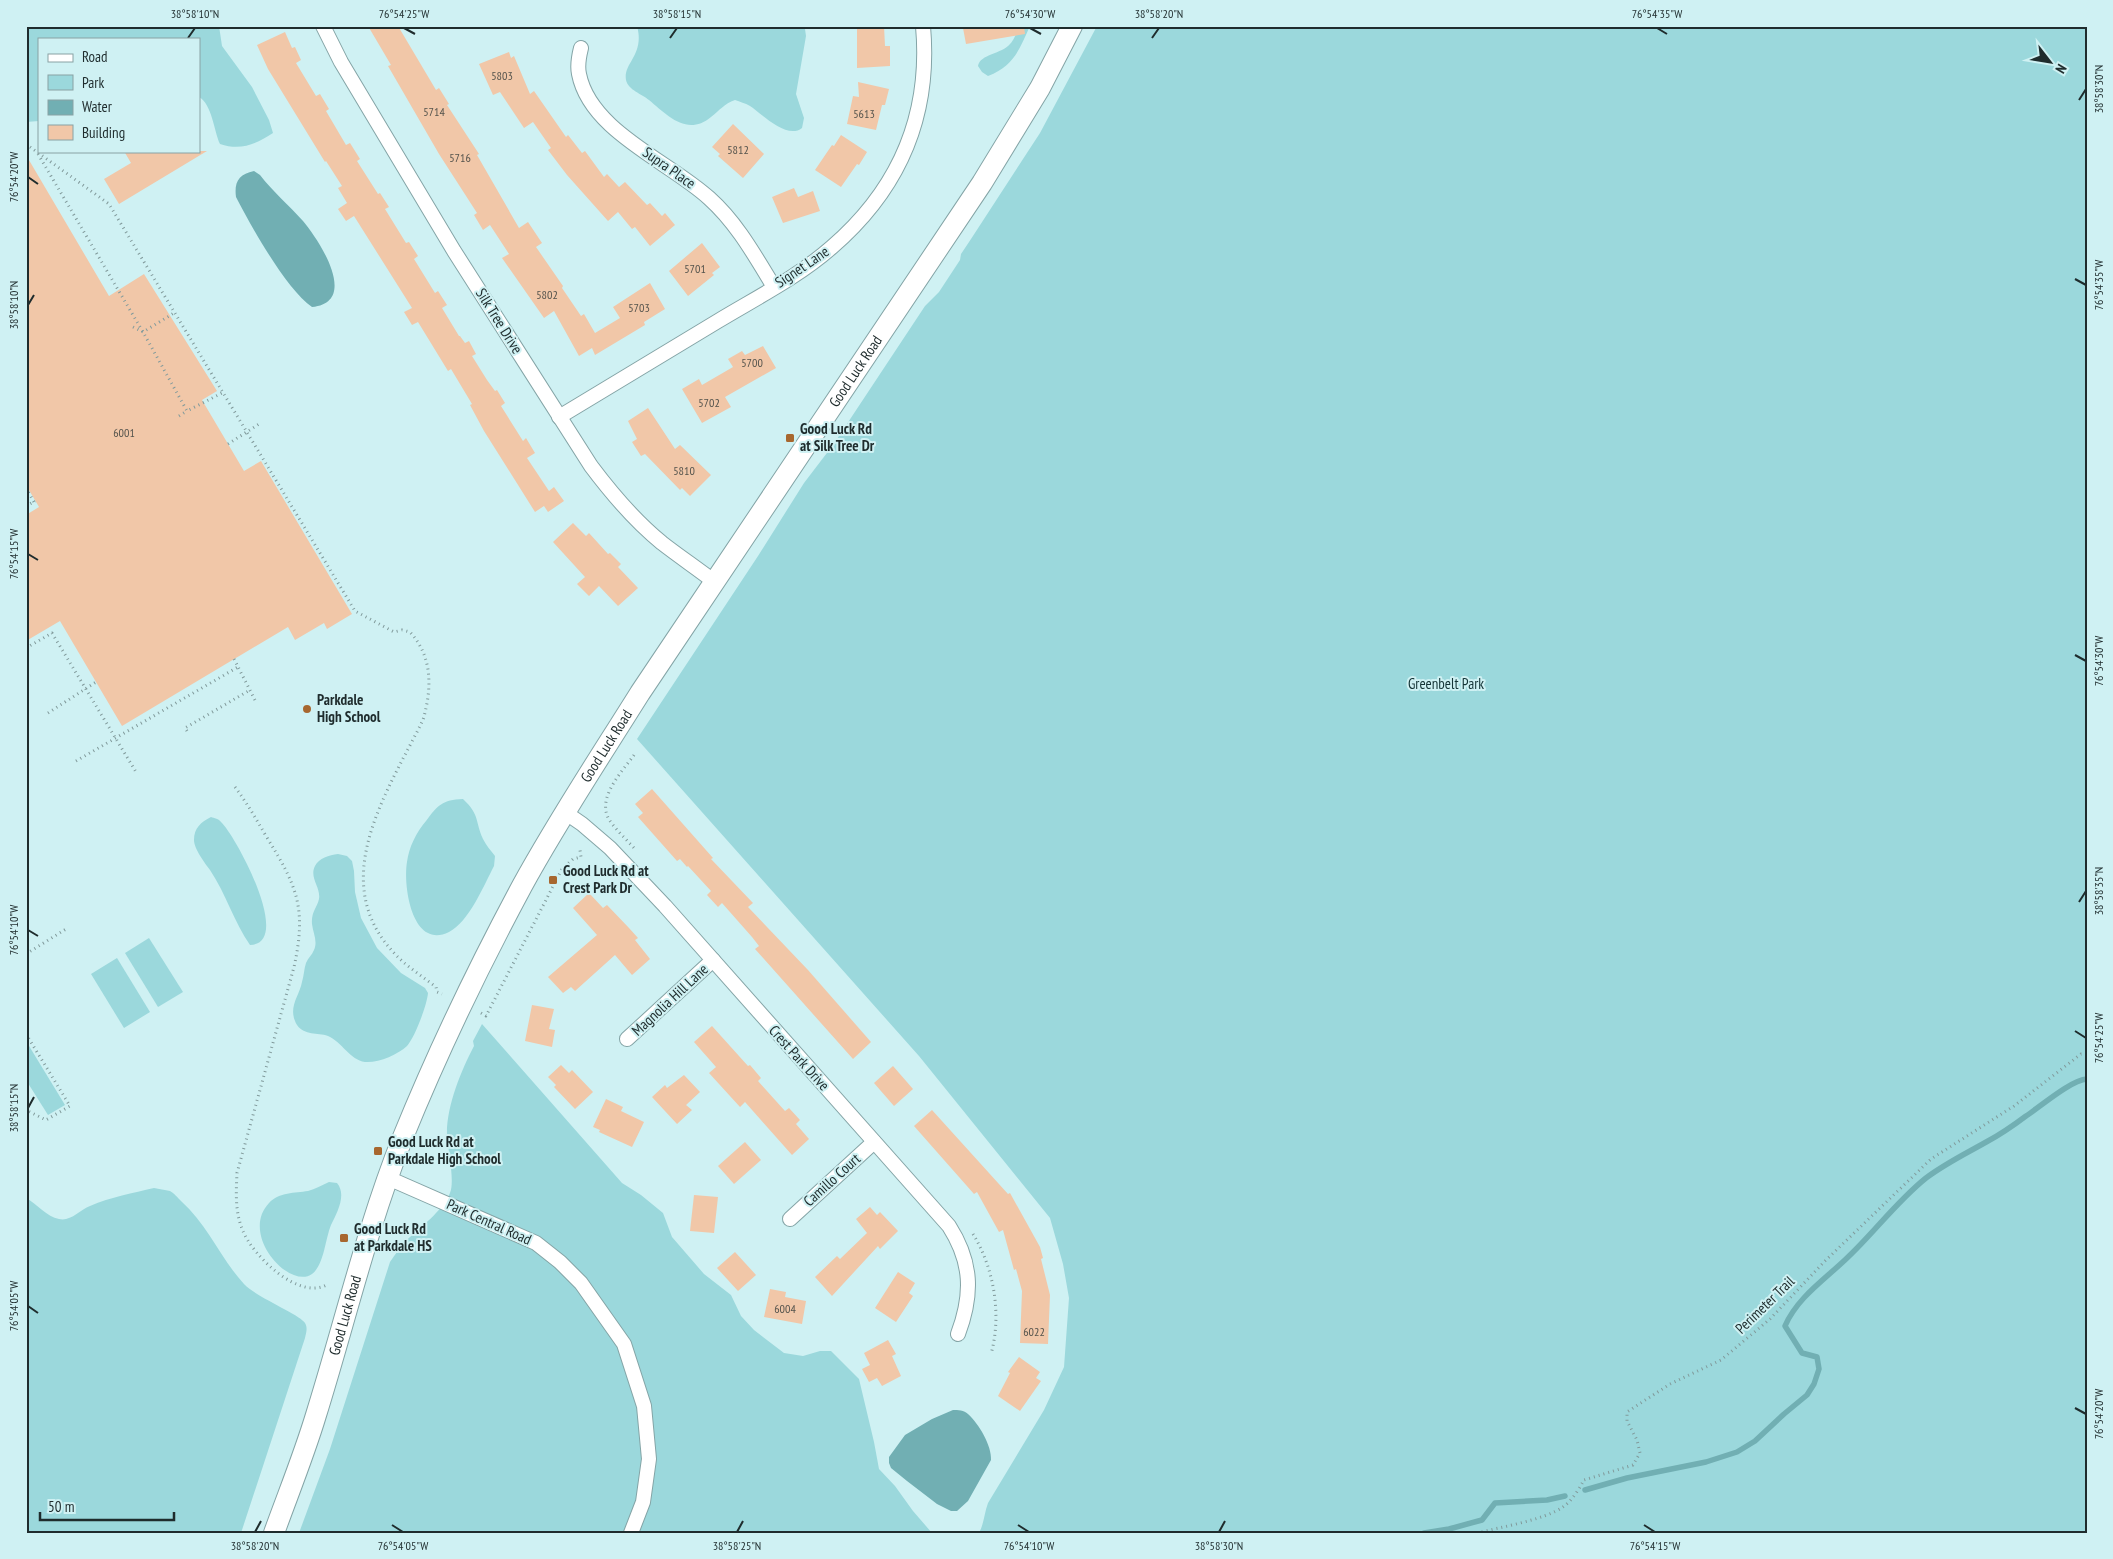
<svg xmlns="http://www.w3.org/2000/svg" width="2113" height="1559" font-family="'PT Sans Narrow',sans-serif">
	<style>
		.green { fill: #9bd8dc }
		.water { fill: #71afb3 }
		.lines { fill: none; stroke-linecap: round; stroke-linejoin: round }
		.stream { stroke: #71afb3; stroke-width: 5.5 }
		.building { fill: #f1c7a8 }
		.street-casing { stroke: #84a4a6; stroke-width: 16 }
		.secondary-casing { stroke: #84a4a6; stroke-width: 22 }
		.path { stroke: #819a9b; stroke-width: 3; stroke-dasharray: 1 4; stroke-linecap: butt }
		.street { stroke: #fff; stroke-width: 14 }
		.secondary { stroke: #fff; stroke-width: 20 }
		.ticks { fill: none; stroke: #1f2c2d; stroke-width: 2 }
		.poi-dot { fill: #a7672f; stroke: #cff1f3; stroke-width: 2 }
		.labels { text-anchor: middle; stroke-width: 4; stroke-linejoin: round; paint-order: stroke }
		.number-label { font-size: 12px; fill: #54534c }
		.street-label { font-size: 15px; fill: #1f2c2d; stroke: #cff1f3 }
		.poi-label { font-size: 15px; font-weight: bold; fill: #1f2c2d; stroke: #cff1f3; text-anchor: start }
		.park-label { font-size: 15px; fill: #143436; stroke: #cff1f3 }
		.neatline { fill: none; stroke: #1f2c2d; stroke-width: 2 }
		.ticks-label { font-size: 12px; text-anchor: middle; fill: #1f2c2d }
	</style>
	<rect width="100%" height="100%" fill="#cff1f3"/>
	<g class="green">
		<path d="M26 26H219L222 46 252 87 269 120 273 133C256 144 241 151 220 144 214 131 212 104 199 97V39H39V121L26 122Z"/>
		<path d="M637 26H802L805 29 806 36 796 94 804 118 802 128C787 140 762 114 750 106 745 103 740 102 735 100 724 104 720 110 711 117 687 137 667 115 649 100 642 94 628 90 626 80 623 63 645 55 637 26Z"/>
		<path d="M1019 26H1030C1019 50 1014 66 988 76L982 72 978 66C980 54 1002 54 1010 44 1014 40 1017 32 1019 26Z"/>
		<path d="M1097 26H2087V1533H979C984 1524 984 1514 988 1503L1044 1410 1064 1367 1069 1298 1063 1264 1050 1218 919 1056 637 739 758 556 804 483 833 445 925 306 939 292 960 260 961 254 971 239 1040 133Z"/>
		<path d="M463 799C480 815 475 821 483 839 486 845 491 851 495 856L494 866C484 885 469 922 449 932 412 950 403 886 407 862 409 847 416 833 426 821 438 805 442 800 463 799Z"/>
		<path d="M211 817C214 818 219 819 221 822 236 836 294 944 250 945 234 922 226 894 210 870 205 863 194 849 194 840 194 828 201 822 211 817Z"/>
		<path d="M338 854 347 856 352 861 354 871 355 892 361 918 377 948 401 973 425 988 428 993C427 1005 415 1037 407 1046 397 1055 379 1063 365 1062 350 1060 342 1042 328 1036 317 1032 305 1036 297 1025 287 1008 299 997 302 982 304 975 304 969 306 963 308 958 312 955 314 950 318 941 313 933 312 924 311 912 317 908 319 899 321 887 309 878 315 866 319 858 329 855 338 854Z"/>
		<path d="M149 938 183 992 158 1007 125 953Z"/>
		<path d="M117 958 150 1012 124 1028 91 974Z"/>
		<path d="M482 1024 622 1183 641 1195 663 1213 672 1237 704 1274 731 1295 741 1316 754 1330 784 1353 803 1356 820 1351H831L859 1379 874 1442 879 1469 895 1486 913 1511 932 1533H299L330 1449 390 1262C395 1255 400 1247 406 1241 420 1227 442 1212 450 1193 455 1181 448 1150 447 1136 446 1107 461 1071 474 1046L473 1041Z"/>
		<path d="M26 1041 65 1105 48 1115 26 1080Z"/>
		<path d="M329 1182 337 1183C347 1195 337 1213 331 1225 325 1240 324 1265 312 1274 290 1290 239 1235 269 1203 279 1192 295 1193 308 1191 315 1189 322 1185 329 1182Z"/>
		<path d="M154 1188C159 1189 165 1190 170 1191 174 1193 178 1198 181 1201 208 1225 220 1258 244 1284 256 1297 301 1315 305 1323 308 1328 306 1333 305 1338L241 1533H26V1198C37 1204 47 1217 59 1219 70 1222 80 1210 90 1206 111 1197 133 1193 154 1188Z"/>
	</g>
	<g class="water">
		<path d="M254 171 260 175C273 192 289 205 303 221 319 240 360 302 312 307 286 289 251 226 236 197 234 182 239 174 254 171Z"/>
		<path d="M953 1410C958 1410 964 1410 968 1414 979 1424 992 1446 991 1460L968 1501 957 1511H951L937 1504 907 1481 891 1468 889 1463V1457L905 1435 932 1419Z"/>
	</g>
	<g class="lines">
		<g class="stream">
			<path d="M1585 1490 1627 1478 1706 1462 1737 1452 1755 1441 1784 1414 1807 1395 1814 1384 1819 1369 1817 1357 1802 1353 1785 1326C1797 1298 1824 1280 1846 1259 1874 1233 1896 1202 1926 1178 1946 1163 1967 1153 1988 1141 2001 1134 2014 1125 2026 1116 2041 1106 2071 1080 2087 1079"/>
			<path d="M1424 1533 1449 1529 1482 1520 1495 1503 1547 1500 1565 1496"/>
		</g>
	</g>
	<g class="building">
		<path d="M368 26H398L436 90 439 88 449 104 447 105 479 154 477 155 519 228 528 222 542 243 536 247 563 286 562 288 581 316 584 314 595 333 620 318 613 307 650 283 665 309 644 322 645 325 595 355 592 348 579 356 554 311 544 318 502 258 509 254 490 225 483 230 474 215 477 213 439 154 388 66 391 65Z"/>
		<path d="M857 26H884L885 46H890V66L857 68Z"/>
		<path d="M972 26H1024L1025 34 966 44 963 28Z"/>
		<path d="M285 32 292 48 295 47 301 60 296 63 316 96 320 94 329 109 326 111 346 145 350 143 360 159 357 161 378 194 380 193 389 207 385 209 406 243 409 242 418 256 414 259 435 293 438 291 447 305 442 308 459 336H460L465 343 469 341 476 354 472 356 487 380 495 391 497 390 505 403 501 406 523 441 526 438 535 453 527 458 549 491 554 487 564 501 548 512 544 506 535 512 484 431 470 405 472 404 451 369 448 371 418 322 412 325 404 312 412 308 354 216 346 221 338 209 347 203 338 188 342 186 326 161 325 162 268 69 257 45Z"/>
		<path d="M509 52 511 58 514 56 530 94 534 91 566 137 568 135 582 153 585 151 604 177 607 174 619 187 625 182 647 205 650 203 662 216 665 213 675 225 650 246 635 227 632 229 618 212 608 221 567 175 548 150 551 148 533 122 524 128 500 92 493 95 479 64Z"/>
		<path d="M858 82 889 89 885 105H882L876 130 847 124 853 96 859 97Z"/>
		<path d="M733 124 764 154 743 178 718 156 720 154 712 147Z"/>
		<path d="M841 135 867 152 859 165 857 164 841 187 815 170 832 145 834 146Z"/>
		<path d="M124 151H207L119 204 104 179 131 163Z"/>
		<path d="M26 155 109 296 144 274 217 391 202 400 244 471 261 461 352 614 327 629 324 623 295 640 288 627 122 726 60 621 26 641V515L39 507 26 485Z"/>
		<path d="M794 188 798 197 813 191 820 211 783 223 772 197Z"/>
		<path d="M702 243 720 267 712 273 714 275 688 296 669 271Z"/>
		<path d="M763 346 776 368 725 397 731 407 702 423 682 389 699 379 702 385 733 367 728 359 742 351 745 355Z"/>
		<path d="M648 408 675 449 680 445 711 475 690 496 682 488 680 490 645 454 641 456 632 442 637 439 628 421Z"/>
		<path d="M573 523 586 536 589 533 608 554 610 553 621 564 618 567 638 588 618 606 599 586 589 596 577 584 585 577 553 542Z"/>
		<path d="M652 789 713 858 711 859 753 903 748 907 808 970 871 1042 853 1059 755 949 759 946 752 937 722 903 718 907 707 895 711 891 688 866 687 867 680 859 677 861 638 817 643 813 635 804Z"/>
		<path d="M589 893 603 908 607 905 629 928 638 938 635 940 650 959 632 975 615 955 575 991 571 987 563 993 548 977 597 935 573 908Z"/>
		<path d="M532 1005 554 1009 549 1029 555 1030 552 1047 525 1041Z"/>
		<path d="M712 1026 748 1066 750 1065 761 1078 758 1081 785 1111 789 1108 800 1120 796 1124 809 1139 792 1155 745 1102 740 1107 709 1073 716 1067 694 1042Z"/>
		<path d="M561 1065 569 1073 572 1070 593 1092 575 1109 554 1087 556 1085 548 1077Z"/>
		<path d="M893 1066 913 1089 894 1106 874 1083Z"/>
		<path d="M684 1075 700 1092 686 1105 692 1110 677 1124 652 1097 665 1085 667 1088Z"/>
		<path d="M606 1099 623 1107 621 1111 644 1122 632 1147 599 1132 600 1130 593 1127Z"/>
		<path d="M932 1110 1008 1194 1010 1193 1040 1247 1043 1258 1041 1259 1050 1295 1048 1344 1020 1343 1022 1291 1016 1269 1014 1270 1003 1230 999 1232 977 1192 974 1194 914 1126Z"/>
		<path d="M745 1142 761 1160 734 1184 718 1166Z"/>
		<path d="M694 1195 718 1197 714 1233 690 1231Z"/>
		<path d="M870 1207 877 1215 880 1212 898 1231 880 1249 878 1246 832 1296 815 1277 837 1256 840 1259 867 1233 856 1219Z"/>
		<path d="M735 1252 756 1275 738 1291 717 1268Z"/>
		<path d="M898 1272 915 1283 909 1293 913 1296 896 1322 875 1308Z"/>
		<path d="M770 1289 786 1292 785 1297 806 1301 802 1324 764 1317Z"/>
		<path d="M888 1340 896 1354 892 1356 901 1376 882 1386 877 1378 869 1382 862 1369 870 1365 864 1353Z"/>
		<path d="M1019 1357 1040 1372 1036 1378 1041 1381 1020 1411 998 1396 1010 1373 1008 1372Z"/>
	</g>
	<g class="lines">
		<defs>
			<g id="street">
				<path d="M323 26 341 62 454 251 591 466C612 494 635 521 662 543 680 557 698 569 716 583"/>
				<path d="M581 48C579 56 577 65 579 74 590 131 670 162 709 198 737 223 755 256 774 287"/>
				<path d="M559 417C612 385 665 353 718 321 756 298 798 277 832 247 899 189 931 115 923 26"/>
				<path d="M566 813 582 824 610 848 665 906 949 1226C972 1262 973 1294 958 1334"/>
				<path d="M627 1039 713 960"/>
				<path d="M388 1178 536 1243 560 1262 581 1283 624 1344 644 1406 649 1459 643 1502 631 1533"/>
				<path d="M790 1219 874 1142"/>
			</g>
			<g id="secondary">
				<path id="s1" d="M274 1533C288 1494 304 1455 316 1415 345 1322 367 1227 403 1137 438 1051 478 968 522 886 558 820 600 757 640 693L982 183 1040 88 1072 26"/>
			</g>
		</defs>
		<use href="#street" class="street-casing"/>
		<use href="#secondary" class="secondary-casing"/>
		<g class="path">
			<path d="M26 144 109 204 355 611 394 632 402 630 410 632C433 657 432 689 423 720 388 791 325 881 395 954 407 967 422 976 436 987L437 992 442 994"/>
			<path d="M38 154 143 332 187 411 222 393"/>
			<path d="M133 327 143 332 174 313"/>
			<path d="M179 416 187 411"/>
			<path d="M228 444 259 424"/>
			<path d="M26 488 34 502"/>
			<path d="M26 506 35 501"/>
			<path d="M26 648 52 633 136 772"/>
			<path d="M234 659 256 702"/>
			<path d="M48 713 96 682"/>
			<path d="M187 731 185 728 250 690"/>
			<path d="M634 755C622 772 595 799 610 821 617 831 626 839 634 848"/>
			<path d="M76 761 238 667"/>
			<path d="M235 787C247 803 256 819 266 836 297 886 307 908 294 967L237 1173C236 1193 235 1213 243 1231 253 1256 300 1302 328 1284"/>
			<path d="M26 954 66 929"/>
			<path d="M481 1013 486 1016 562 869 573 859 581 857 580 850"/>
			<path d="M26 1034 70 1106 46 1120 26 1110"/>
			<path d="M973 1234C994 1268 1002 1315 991 1354"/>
			<path d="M1477 1533C1501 1527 1544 1520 1563 1507 1572 1501 1579 1489 1584 1480L1633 1465 1640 1453 1637 1440 1627 1421V1412L1670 1384 1721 1360 1770 1319 1825 1261 1931 1159 2014 1106 2081 1054H2087"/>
		</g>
		<use href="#street" class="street"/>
		<use href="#secondary" class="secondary"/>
	</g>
	<path class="ticks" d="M404 28 415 34M1030 28 1041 34M1657 28 1667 34M188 38 195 28M670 38 677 28M1152 38 1159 28M2079 100 2086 89M28 177 38 184M2075 279 2086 285M28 305 34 295M28 554 38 560M2075 655 2086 661M2079 902 2086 891M28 930 38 936M2075 1031 2086 1038M28 1108 34 1097M28 1306 38 1313M2075 1408 2086 1414M392 1525 403 1532M1018 1525 1029 1532M1644 1525 1655 1532M255 1532 261 1521M737 1532 743 1521M1219 1532 1225 1521"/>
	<g class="poi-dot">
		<rect x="785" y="433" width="10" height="10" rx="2.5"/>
		<circle cx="307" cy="709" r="5"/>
		<rect x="548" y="875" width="10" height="10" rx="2.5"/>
		<rect x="373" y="1146" width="10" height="10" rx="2.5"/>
		<rect x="339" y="1233" width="10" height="10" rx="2.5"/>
	</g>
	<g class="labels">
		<g class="number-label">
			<text x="502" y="80">5803</text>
			<text x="434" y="116">5714</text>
			<text x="864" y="118">5613</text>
			<text x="738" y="154">5812</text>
			<text x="460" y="162">5716</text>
			<text x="695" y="273">5701</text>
			<text x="547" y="299">5802</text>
			<text x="639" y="312">5703</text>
			<text x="752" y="367">5700</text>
			<text x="709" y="407">5702</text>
			<text x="124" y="437">6001</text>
			<text x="684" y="475">5810</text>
			<text x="785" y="1313">6004</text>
			<text x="1034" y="1336">6022</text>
		</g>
		<g class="street-label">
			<text transform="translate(669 168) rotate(35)" y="5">Supra Place</text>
			<text transform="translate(802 267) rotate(-34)" y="5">Signet Lane</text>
			<text transform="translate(499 321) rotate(58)" y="5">Silk Tree Drive</text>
			<text dy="5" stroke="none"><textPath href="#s1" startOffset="1308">Good Luck Road</textPath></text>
			<text dy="5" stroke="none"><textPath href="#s1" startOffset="858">Good Luck Road</textPath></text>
			<text transform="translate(670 1000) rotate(-43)" y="5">Magnolia Hill Lane</text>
			<text transform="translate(799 1058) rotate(48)" y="5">Crest Park Drive</text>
			<text transform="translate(832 1180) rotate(-42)" y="5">Camillo Court</text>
			<text transform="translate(489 1222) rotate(24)" y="5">Park Central Road</text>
			<text transform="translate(1765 1305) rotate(-44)" y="5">Perimeter Trail</text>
			<text dy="5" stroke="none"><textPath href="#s1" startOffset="229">Good Luck Road</textPath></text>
		</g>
		<g class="poi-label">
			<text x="800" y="434">Good Luck Rd<tspan x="800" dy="17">at Silk Tree Dr</tspan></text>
			<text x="317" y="705">Parkdale<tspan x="317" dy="17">High School</tspan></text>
			<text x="563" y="876">Good Luck Rd at<tspan x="563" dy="17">Crest Park Dr</tspan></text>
			<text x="388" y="1147">Good Luck Rd at<tspan x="388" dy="17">Parkdale High School</tspan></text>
			<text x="354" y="1234">Good Luck Rd<tspan x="354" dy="17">at Parkdale HS</tspan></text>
		</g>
		<g class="park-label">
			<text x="1446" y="689">Greenbelt Park</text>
		</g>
	</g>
	<rect width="2113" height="1559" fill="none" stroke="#cff1f3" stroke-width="55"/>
	<rect x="38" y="38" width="162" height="115" fill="#cff1f3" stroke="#89a2a4"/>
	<rect x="48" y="54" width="25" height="8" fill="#ffffff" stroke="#89a2a4"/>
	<text x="82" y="62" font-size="15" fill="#1f2c2d">Road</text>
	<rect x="48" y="75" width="25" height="15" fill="#9bd8dc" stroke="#89a2a4"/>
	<text x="82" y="88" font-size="15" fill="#1f2c2d">Park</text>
	<rect x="48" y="100" width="25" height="15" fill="#71afb3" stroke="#89a2a4"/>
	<text x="82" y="112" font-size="15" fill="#1f2c2d">Water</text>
	<rect x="48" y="125" width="25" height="15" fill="#f1c7a8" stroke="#89a2a4"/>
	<text x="82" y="138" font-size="15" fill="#1f2c2d">Building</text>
	<g transform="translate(2050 62) rotate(121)" stroke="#cff1f3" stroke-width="4" paint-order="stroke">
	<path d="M0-4L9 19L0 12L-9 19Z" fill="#1f2c2d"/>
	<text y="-8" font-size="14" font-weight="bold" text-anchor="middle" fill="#1f2c2d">N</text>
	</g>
	<path d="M40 1512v8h134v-8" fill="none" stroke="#1f2c2d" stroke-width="2.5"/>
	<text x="48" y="1512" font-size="15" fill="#1f2c2d" stroke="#cff1f3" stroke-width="4" paint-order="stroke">50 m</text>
	<rect x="28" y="28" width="2058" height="1504" class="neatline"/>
	<g class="ticks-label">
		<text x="195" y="18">38°58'10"N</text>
		<text x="404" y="18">76°54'25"W</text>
		<text x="677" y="18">38°58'15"N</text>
		<text x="1030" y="18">76°54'30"W</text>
		<text x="1159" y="18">38°58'20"N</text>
		<text x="1657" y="18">76°54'35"W</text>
		<text transform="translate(2099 89) rotate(-90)" y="4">38°58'30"N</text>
		<text transform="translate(14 177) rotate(-90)" y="4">76°54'20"W</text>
		<text transform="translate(2099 285) rotate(-90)" y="4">76°54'35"W</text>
		<text transform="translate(14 305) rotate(-90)" y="4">38°58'10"N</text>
		<text transform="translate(14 554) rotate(-90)" y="4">76°54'15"W</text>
		<text transform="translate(2099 661) rotate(-90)" y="4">76°54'30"W</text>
		<text transform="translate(2099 891) rotate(-90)" y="4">38°58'35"N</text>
		<text transform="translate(14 930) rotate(-90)" y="4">76°54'10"W</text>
		<text transform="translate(2099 1038) rotate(-90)" y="4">76°54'25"W</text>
		<text transform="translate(14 1108) rotate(-90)" y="4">38°58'15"N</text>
		<text transform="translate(14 1306) rotate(-90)" y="4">76°54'05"W</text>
		<text transform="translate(2099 1414) rotate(-90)" y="4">76°54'20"W</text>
		<text x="255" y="1550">38°58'20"N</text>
		<text x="403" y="1550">76°54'05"W</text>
		<text x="737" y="1550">38°58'25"N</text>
		<text x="1029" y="1550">76°54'10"W</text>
		<text x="1219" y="1550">38°58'30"N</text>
		<text x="1655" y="1550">76°54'15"W</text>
	</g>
</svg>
